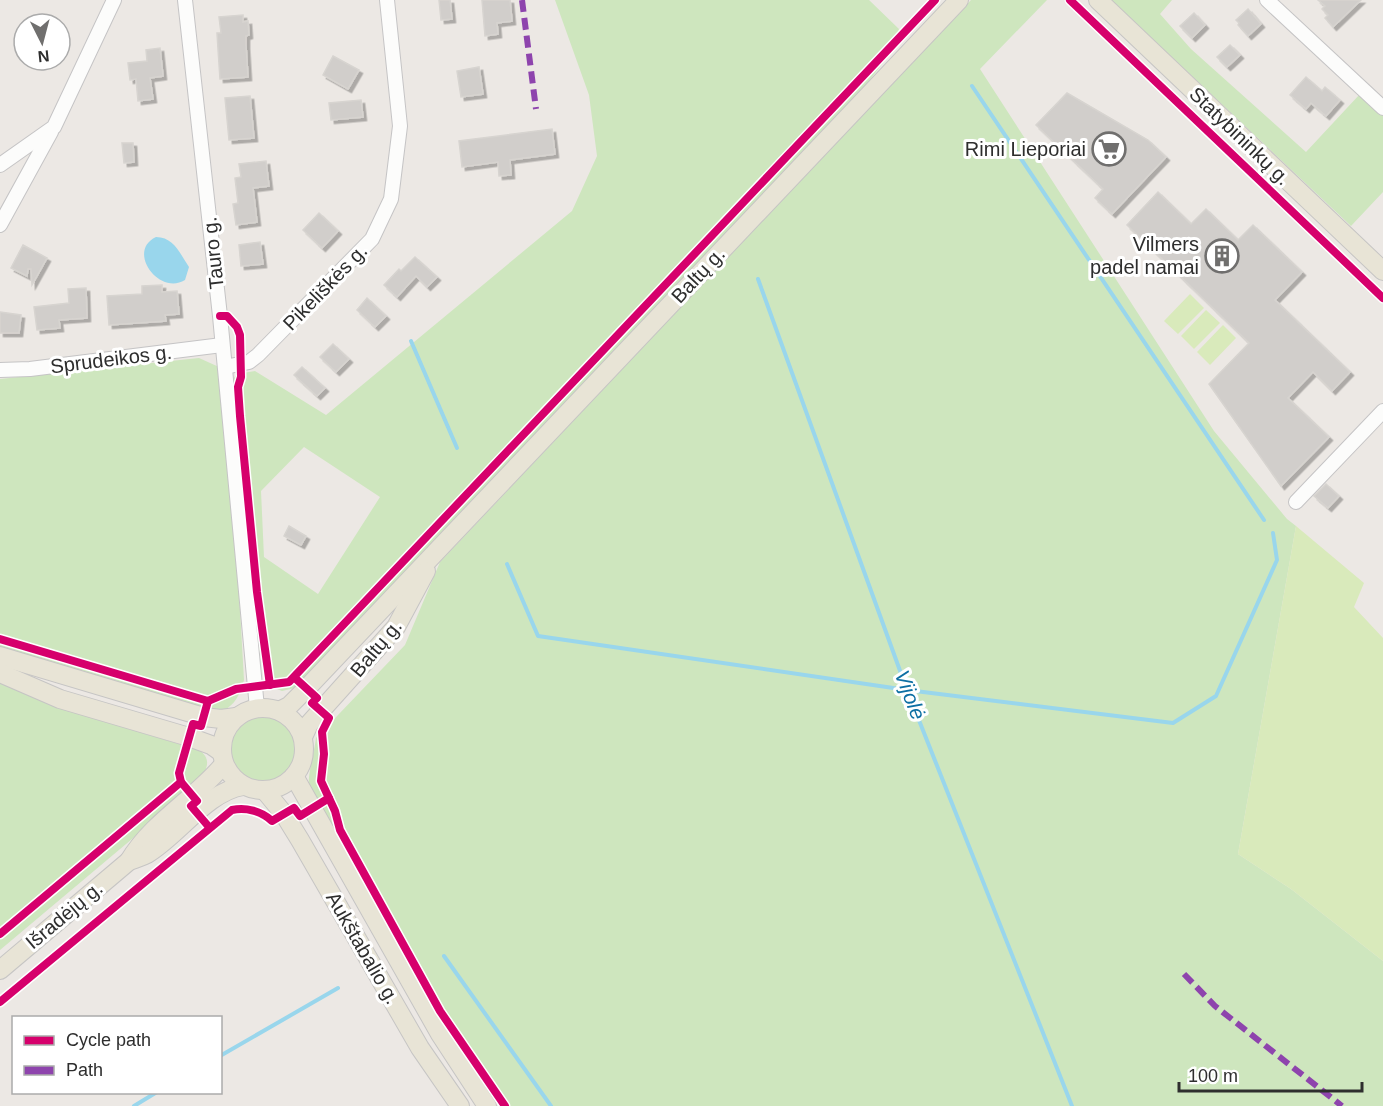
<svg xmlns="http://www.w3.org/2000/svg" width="1383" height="1106" font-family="Arial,sans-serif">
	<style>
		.green { fill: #cee6be; fill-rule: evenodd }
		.pitch { fill: #d9eabb }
		.water { fill: #99d6ec }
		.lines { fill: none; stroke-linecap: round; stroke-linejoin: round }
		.stream { stroke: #99d6ec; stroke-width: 4 }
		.building { fill: #d1cecb; stroke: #d7d4d0; stroke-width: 1.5; filter: url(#shadow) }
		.minor-casing { stroke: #c5c4c5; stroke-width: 16 }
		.major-casing { stroke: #c6c5c4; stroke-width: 20 }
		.minor { stroke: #fcfcfb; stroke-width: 14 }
		.major { stroke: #e8e4d6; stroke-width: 18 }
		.quiet { stroke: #8e44ad; stroke-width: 6; stroke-dasharray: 12 6; stroke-linecap: butt }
		.cycleway-casing { stroke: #fff; stroke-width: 11 }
		.cycleway { stroke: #d6006c; stroke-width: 8 }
		.labels { text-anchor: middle; stroke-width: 6; stroke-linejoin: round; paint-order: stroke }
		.street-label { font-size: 20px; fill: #2e2e2e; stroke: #fff }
		.poi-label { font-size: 20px; fill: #2e2e2e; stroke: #fff; text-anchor: end }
		.water-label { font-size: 21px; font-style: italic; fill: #0d6fa3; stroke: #fff }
	</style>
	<defs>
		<filter id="shadow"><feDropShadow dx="3.5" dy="3.5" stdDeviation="0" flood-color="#0004"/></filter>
	</defs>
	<rect width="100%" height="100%" fill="#ece8e4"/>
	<g class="green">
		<path d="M555 0H869L899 29 893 50 858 95 299 687 282 691 272 687 264 677 251 599 231 382 237 374 255 371 326 415 572 211 597 156 589 95ZM304 447 380 497 318 594 264 557 261 491Z"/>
		<path d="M971 0H1047L980 69 1214 431 1287 519 1296 526 1238 854 1291 889 1383 961V1106H499L408 966 309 790C307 774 314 755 316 738L405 645 440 562Z"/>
		<path d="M1111 0H1172L1160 14 1191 49 1306 152 1360 94 1383 116V192L1351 226Z"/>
		<path d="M199 358 219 367 238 575 244 680C239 697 234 708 216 713L0 651V379Z"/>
		<path d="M0 678 80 714 199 750C215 761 204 774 195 786L0 950Z"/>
		<circle cx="264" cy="750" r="33"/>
	</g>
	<g class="pitch">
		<path d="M1190 294 1204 308 1178 334 1164 321Z"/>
		<path d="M1206 310 1220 323 1194 349 1181 336Z"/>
		<path d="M1223 325 1236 338 1210 365 1197 352Z"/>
		<path d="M1296 526 1364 583 1354 607 1383 638V961L1291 889 1238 854Z"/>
	</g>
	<path class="water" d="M156 237C174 237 180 254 189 267L185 280C159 296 126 251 156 237Z"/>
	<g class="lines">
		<g class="stream">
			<path d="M972 86 1264 520"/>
			<path d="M758 279 907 690 1072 1106"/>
			<path d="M411 341 457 448"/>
			<path d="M507 564 538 636 907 690 1173 723 1216 696 1277 560 1273 533"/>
			<path d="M444 956 551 1106"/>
			<path d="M220 1056 338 988"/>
			<path d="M134 1106 157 1092"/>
		</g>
	</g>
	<g class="building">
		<path d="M439 0H450L452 19 441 20Z"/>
		<path d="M482 0H510L512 21 497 23 498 34 485 36Z"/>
		<path d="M1318 0H1361L1333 27 1325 18 1328 15 1322 9 1325 6Z"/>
		<path d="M1248 9 1261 24 1248 36 1238 25 1239 23 1236 20Z"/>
		<path d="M1194 13 1205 25 1192 38 1180 26Z"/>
		<path d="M243 15V22L248 21 249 35 246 36V45L248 77 220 79 218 49 217 33H221L219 17Z"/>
		<path d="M1230 45 1240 55 1227 67 1217 57Z"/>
		<path d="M160 48 163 76 150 78 153 99 138 101 136 79 130 80 128 63 147 61 146 50Z"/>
		<path d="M333 56 359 70 348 89 323 75Z"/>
		<path d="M479 67 483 94 461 97 457 71Z"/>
		<path d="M1306 77 1322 91 1325 87 1340 100 1326 116 1311 103 1306 109 1290 95Z"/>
		<path d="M1067 93 1148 140 1166 157 1112 214 1095 198 1103 189 1036 125Z"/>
		<path d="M250 96 254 138 229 140 225 98Z"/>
		<path d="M361 100 363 117 331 120 329 103Z"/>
		<path d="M552 129 555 154 510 160 511 175 499 176 498 162 462 167 459 141Z"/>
		<path d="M122 143H133L134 162 124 163Z"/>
		<path d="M266 161 269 186 253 188 257 222 236 225 233 204 238 203 235 178 241 177 239 164Z"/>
		<path d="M1158 192 1191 224 1206 209 1238 240 1253 225 1302 272 1275 300 1350 372 1332 391 1313 372 1288 398 1329 437 1281 486 1209 384 1249 343 1127 225Z"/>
		<path d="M319 213 338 231 322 248 303 230Z"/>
		<path d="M260 242 263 264 241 266 239 245Z"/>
		<path d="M23 245 47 258 32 285 31 269H28L27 276 11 268Z"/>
		<path d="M415 257 437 277 427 287 416 276 397 297 384 285 399 269 401 271Z"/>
		<path d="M162 285V292L177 291 179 314 165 315 166 321 109 325 107 296 142 294V286Z"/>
		<path d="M86 288 87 318 59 320 60 328 37 330 34 307 69 303 68 289Z"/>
		<path d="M367 298 386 316 375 327 357 310Z"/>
		<path d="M0 312 21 315 19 333H0Z"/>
		<path d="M333 344 349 359 336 372 320 357Z"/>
		<path d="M302 367 325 388 317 396 294 375Z"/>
		<path d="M1326 484 1339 496 1328 508 1314 496Z"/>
		<path d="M289 526 306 536 301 545 284 536Z"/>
	</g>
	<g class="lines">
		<defs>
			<g id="minor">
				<path d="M185 0 220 316 257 708"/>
				<path d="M1267 0 1383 108"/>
				<path d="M0 165 54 127 114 0"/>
				<path d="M0 225 51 132"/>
				<path d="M225 367 249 362 258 355 372 239 391 199 400 126 387 0"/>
				<path d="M0 370 30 369 222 345"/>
				<path d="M1296 502 1383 411"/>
			</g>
			<g id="major">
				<path d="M1098 0 1383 271"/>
				<path d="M0 656 204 717 221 719 236 717"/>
				<path d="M0 673 60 699 189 737 211 745 221 752"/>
				<circle cx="263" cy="749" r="41"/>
				<path d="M279 711 289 706 307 688 959 0"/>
				<path d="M303 737 309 724 396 627 426 571"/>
				<path d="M294 776 440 1034 487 1106"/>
				<path d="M265 791 284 814 300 840 420 1048 460 1106"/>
				<path d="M129 861C153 821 195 799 224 764"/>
				<path d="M0 970 129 861C135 859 141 857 147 854 178 836 206 792 243 786"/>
			</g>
		</defs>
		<use href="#minor" class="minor-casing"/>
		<use href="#major" class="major-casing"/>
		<use href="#minor" class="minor"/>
		<use href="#major" class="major"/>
		<g class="quiet">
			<path d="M522 0 536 109"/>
			<path d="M1184 974 1215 1006 1342 1106"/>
		</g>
		<defs>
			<g id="cycleway">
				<path d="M1070 0 1383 298"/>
				<path d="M220 316H227L237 327 240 335 241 377 238 387 240 416 257 592 270 685"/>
				<path d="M0 639 208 701 236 689 289 682 935 0"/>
				<path d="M295 678 317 698 312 703 329 718 322 732 324 754 321 781 335 811 340 830 440 1011 505 1106"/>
				<path d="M208 701 201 726 193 724 179 773 181 782 197 801 191 806 209 827"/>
				<path d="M0 934 181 782"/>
				<path d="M0 1002 232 810C246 807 261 811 272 821L294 808 300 816 329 798"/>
			</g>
		</defs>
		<use href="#cycleway" class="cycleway-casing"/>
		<use href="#cycleway" class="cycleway"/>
	</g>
	<defs>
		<symbol id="supermarket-ring" viewBox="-11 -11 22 22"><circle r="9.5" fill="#fff" stroke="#706f6e" stroke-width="1.5"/><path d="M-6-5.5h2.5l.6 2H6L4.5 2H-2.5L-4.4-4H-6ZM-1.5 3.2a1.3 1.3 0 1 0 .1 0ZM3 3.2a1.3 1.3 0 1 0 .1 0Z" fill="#706f6e"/></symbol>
		<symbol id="building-ring" viewBox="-11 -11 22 22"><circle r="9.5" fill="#fff" stroke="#706f6e" stroke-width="1.5"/><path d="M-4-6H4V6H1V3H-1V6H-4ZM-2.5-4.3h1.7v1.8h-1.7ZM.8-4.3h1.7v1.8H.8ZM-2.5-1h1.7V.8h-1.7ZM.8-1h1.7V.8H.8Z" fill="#706f6e"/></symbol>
	</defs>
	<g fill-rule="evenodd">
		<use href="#supermarket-ring" x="1090" y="130" width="38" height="38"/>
		<use href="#building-ring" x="1203" y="237" width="38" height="38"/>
	</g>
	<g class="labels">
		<g class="street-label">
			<text transform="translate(1240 136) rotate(44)" y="7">Statybininkų g.</text>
			<text transform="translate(213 253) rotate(-96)" y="7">Tauro g.</text>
			<text transform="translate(698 275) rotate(-47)" y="7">Baltų g.</text>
			<text transform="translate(325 287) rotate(-46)" y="7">Pikeliškės g.</text>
			<text transform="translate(111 359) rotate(-7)" y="7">Sprudeikos g.</text>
			<text transform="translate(376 648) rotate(-50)" y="7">Baltų g.</text>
			<text transform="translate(64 915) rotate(-40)" y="7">Išradėjų g.</text>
			<text transform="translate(363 948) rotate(60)" y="7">Aukštabalio g.</text>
		</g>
		<g class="poi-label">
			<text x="1086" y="156">Rimi Lieporiai</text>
			<text x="1199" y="251">Vilmers<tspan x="1199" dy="23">padel namai</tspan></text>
		</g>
		<g class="water-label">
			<text transform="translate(910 695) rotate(69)" y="7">Vijolė</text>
		</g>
	</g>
	<rect x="12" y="1016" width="210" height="78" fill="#ffffff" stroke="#ababab" stroke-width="1.5"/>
	<rect x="24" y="1036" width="30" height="9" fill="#d6006c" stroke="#ababab" stroke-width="1.5"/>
	<text x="66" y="1046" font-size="18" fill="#2e2e2e">Cycle path</text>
	<rect x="24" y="1066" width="30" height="9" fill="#8e44ad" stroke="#ababab" stroke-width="1.5"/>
	<text x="66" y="1076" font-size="18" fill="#2e2e2e">Path</text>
	<g transform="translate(42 42) rotate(174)"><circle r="28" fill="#ffffff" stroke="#ababab" stroke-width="1.5"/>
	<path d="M0-4.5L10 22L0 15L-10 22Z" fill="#706f6e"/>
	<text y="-9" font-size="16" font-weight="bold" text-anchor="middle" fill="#2e2e2e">N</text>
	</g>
	<path d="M1179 1082v9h183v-9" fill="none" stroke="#2e2e2e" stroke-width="3"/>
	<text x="1188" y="1082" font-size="18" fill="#2e2e2e" stroke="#ffffff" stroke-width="4.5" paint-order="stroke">100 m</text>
</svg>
